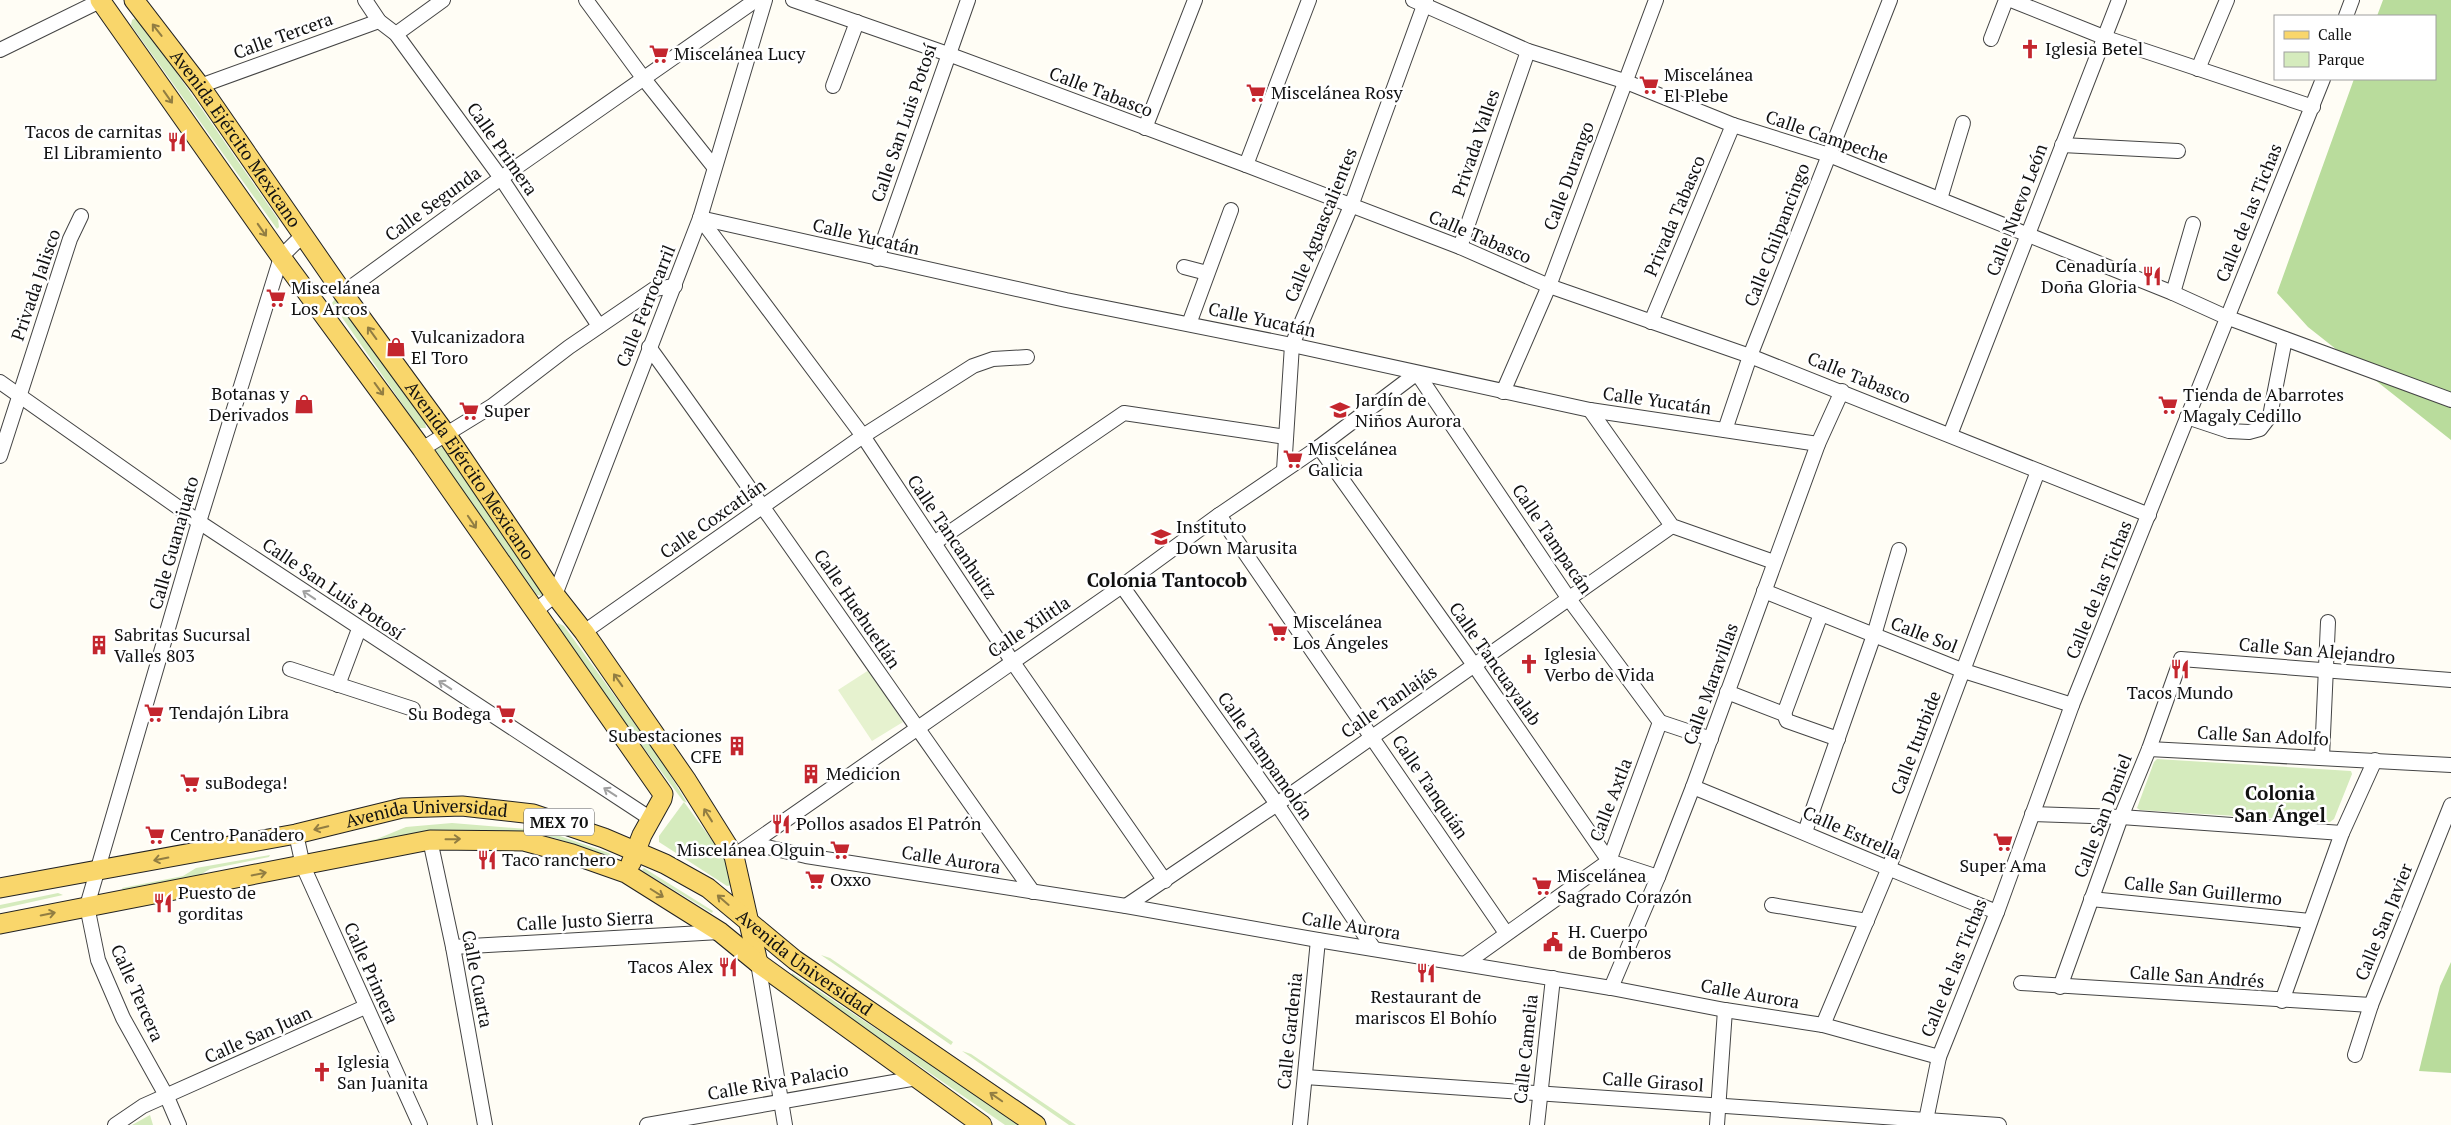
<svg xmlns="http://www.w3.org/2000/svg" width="2451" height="1125" font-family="'PT Serif',serif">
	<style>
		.green { fill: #d5ebbd }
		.forest { fill: #b9dc9c }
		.pitch { fill: #e6f2cf }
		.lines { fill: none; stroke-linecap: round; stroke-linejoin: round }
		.minor-casing { stroke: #444; stroke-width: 16 }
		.major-casing { stroke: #222; stroke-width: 21 }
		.minor { stroke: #fff; stroke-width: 14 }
		.major { stroke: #f9d66b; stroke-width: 19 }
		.oneway { stroke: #917d42 }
		.oneway2 { stroke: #a0a0a0 }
		.labels { text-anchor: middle; stroke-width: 5; stroke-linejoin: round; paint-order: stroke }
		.shield { fill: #fff; stroke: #585858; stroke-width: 1 }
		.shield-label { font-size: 16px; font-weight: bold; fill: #111 }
		.street-label { font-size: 18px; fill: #111; stroke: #fff }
		.poi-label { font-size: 18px; fill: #111; stroke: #fff; text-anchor: start }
		.neighbourhood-label { font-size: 19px; font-weight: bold; fill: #111; stroke: #fff }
	</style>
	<rect width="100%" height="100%" fill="#fffdf5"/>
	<g class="green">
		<path d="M135 18 140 20 278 219 279 227 277 229 131 25 132 20Z"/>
		<path d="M335 299 340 302 425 422 426 428H419L334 306 332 303Z"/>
		<path d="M437 445 443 448 545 591 543 596 537 595 436 452 435 449Z"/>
		<path d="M558 623 564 626 661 760 687 803 683 801 557 630 556 627Z"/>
		<path d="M2157 759 2351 771 2352 774 2334 819 2330 822 2140 810 2137 808 2154 762Z"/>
		<path d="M684 802 733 869 732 885 727 886 659 842V836Z"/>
		<path d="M452 823 527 829 557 835 609 853 615 858 555 838 525 833 331 851 334 848 377 839 406 827Z"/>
		<path d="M270 855 269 857 210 869 195 878 123 890 122 888 183 876 196 868Z"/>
		<path d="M644 868 713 911 712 913 646 873 642 870Z"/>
		<path d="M58 893 63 895 0 909V905Z"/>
		<path d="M821 955 830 958 953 1042 951 1045Z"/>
		<path d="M792 973 1021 1125H1005L791 977Z"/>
		<path d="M962 1051 971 1054 1076 1125H1069Z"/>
		<path d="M150 1115 153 1125H132Z"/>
	</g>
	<g class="forest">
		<path d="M2383 0H2451V440L2308 327 2277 293 2354 79H2435V16H2377Z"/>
		<path d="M2451 962V1073L2419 1071 2440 986Z"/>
	</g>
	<path class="pitch" d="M869 670 903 722 872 741 838 690Z"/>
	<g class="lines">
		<defs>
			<g id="minor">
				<path d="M365 0 379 21 396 34 501 178 599 326"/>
				<path d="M586 0 644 79 714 167"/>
				<path d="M793 0 948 54 1246 165 1460 247 1549 286 1750 356 2149 515"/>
				<path d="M1413 0 1528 51 1624 81 1733 125 1829 155 2173 293 2226 317 2451 400"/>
				<path d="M2011 0 2106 38 2313 107"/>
				<path d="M2346 16 2352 0"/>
				<path d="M396 34 443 0"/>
				<path d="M1991 39 2006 0"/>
				<path d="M0 50 102 0"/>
				<path d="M2198 69 2227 0"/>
				<path d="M200 86 379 21"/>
				<path d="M833 86 857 22"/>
				<path d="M1145 128 1195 0"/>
				<path d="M2062 145 2178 151"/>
				<path d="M1246 165 1309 0"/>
				<path d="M1940 199 1963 123"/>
				<path d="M700 218 1066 300 1292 345 1590 410 1818 444"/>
				<path d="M700 218 863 436 1012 661 1165 881"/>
				<path d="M1460 247 1528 51"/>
				<path d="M877 259 968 0"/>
				<path d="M1184 267 1207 273"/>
				<path d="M343 293 501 178 756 0"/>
				<path d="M2173 293 2193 224"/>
				<path d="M1651 322 1733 125"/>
				<path d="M1189 324 1231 210"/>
				<path d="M649 347C779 527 904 711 1033 892"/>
				<path d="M0 382 199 522 651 819"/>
				<path d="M1503 392 1549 286 1656 0"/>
				<path d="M1590 410 1672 526 1774 562"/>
				<path d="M2187 417 2229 431 2249 432 2260 429 2270 416 2285 339"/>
				<path d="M1725 430 1750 356 1890 0"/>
				<path d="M1950 435 2119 0"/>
				<path d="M1319 447 1474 665 1609 861 1658 877"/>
				<path d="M422 449 492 406 569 347 654 289 675 286"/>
				<path d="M0 456 70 239 81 216"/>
				<path d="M1284 470 1292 345 1351 206 1426 0"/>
				<path d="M1219 515 1506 933"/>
				<path d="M934 543 1124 413 1286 437"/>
				<path d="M1122 586 1277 804 1374 949"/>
				<path d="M1764 591 1964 671 2072 705"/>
				<path d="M534 612 555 595 700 218 765 0"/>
				<path d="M584 632 863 436 973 366 993 359 1027 357"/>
				<path d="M290 669 413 709"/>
				<path d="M338 685 359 629"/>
				<path d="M1727 692 1784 714 1787 721 1838 739"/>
				<path d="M1784 714 1821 614"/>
				<path d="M1660 722 1711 739"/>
				<path d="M2149 749 2451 765"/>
				<path d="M2322 757 2328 622"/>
				<path d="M1693 787C1794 828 1894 872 1997 912"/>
				<path d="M2032 814 2121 817 2342 833"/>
				<path d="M1805 832 1874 635 1899 550"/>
				<path d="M296 834 303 866 420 1125"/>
				<path d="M430 840 453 947 485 1125"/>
				<path d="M754 844 806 856 1126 906 1318 940 1611 988 1725 1010 1823 1025 1939 1057"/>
				<path d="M734 856 1122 586 1219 515 1319 447 1417 373 1569 599 1660 722"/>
				<path d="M2091 899 2310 921"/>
				<path d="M1772 905 1867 921"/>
				<path d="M1126 906 1277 804 1672 526"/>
				<path d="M453 947 720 932"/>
				<path d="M758 963 785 1125"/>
				<path d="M1466 963 1609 861 1660 722"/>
				<path d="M2021 983 2371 1005"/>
				<path d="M2060 987 2121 817 2149 749 2181 659 2451 680"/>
				<path d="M1611 988 1658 877 1693 787 1818 444 1842 391"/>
				<path d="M2282 1001 2342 833 2375 760"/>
				<path d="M1823 1025 1888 870 2038 471"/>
				<path d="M2355 1055 2371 1005 2451 805"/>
				<path d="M1305 1077 1999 1125"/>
				<path d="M115 1125 143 1106 365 1007"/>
				<path d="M179 1125 167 1097 123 1018 98 960 87 906 199 522 281 257 303 235"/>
				<path d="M647 1125 917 1078"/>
				<path d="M1300 1125 1318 940"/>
				<path d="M1537 1125 1553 978"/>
				<path d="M1717 1125 1725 1010"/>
				<path d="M1925 1125 1939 1057 1997 912 2072 705 2323 79"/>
			</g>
			<g id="major">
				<path d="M100 0 281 257 422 449 663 794 662 799 642 835 631 863"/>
				<path id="s1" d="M134 0 200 86 343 293 446 434 555 595 584 632 687 781 734 856 758 963"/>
				<path id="s2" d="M0 888 296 834 402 808 462 806 533 814 604 838 665 864 708 888 795 960 1036 1125"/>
				<path d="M0 924 430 840 524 841 572 854 626 873 720 932 758 963 982 1125"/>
			</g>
		</defs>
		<use href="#minor" class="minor-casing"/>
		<use href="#major" class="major-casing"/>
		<use href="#minor" class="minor"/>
		<use href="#major" class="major"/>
	</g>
	<defs><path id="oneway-shaft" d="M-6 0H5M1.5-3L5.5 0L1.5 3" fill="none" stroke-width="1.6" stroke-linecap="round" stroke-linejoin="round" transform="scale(1.25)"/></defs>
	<g class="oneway">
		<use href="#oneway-shaft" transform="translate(157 30) rotate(-128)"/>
		<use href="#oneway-shaft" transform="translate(168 97) rotate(55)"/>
		<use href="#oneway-shaft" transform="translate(262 230) rotate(55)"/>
		<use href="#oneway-shaft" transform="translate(372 333) rotate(-126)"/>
		<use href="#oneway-shaft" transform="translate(379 389) rotate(54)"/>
		<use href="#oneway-shaft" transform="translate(472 522) rotate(56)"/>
		<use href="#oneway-shaft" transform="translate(618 680) rotate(-125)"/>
		<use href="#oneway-shaft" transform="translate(708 815) rotate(-122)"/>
		<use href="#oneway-shaft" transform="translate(321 828) rotate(166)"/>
		<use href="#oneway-shaft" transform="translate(453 839) rotate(-1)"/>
		<use href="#oneway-shaft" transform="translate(161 859) rotate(169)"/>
		<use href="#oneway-shaft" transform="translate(259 874) rotate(-11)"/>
		<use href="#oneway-shaft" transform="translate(657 893) rotate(32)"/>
		<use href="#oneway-shaft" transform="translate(723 900) rotate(-139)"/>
		<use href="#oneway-shaft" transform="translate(48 914) rotate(-11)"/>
		<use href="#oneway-shaft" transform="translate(996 1097) rotate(-145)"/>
	</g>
	<g class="oneway2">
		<use href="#oneway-shaft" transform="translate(309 595) rotate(-146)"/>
		<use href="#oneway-shaft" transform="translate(445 685) rotate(-147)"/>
		<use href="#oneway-shaft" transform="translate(610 792) rotate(-147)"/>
	</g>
	<defs>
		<symbol id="church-bare" viewBox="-9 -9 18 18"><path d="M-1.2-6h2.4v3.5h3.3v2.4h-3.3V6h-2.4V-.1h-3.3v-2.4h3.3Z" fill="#c4262e" stroke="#fff" stroke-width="2.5" paint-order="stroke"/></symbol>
		<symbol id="supermarket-bare" viewBox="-9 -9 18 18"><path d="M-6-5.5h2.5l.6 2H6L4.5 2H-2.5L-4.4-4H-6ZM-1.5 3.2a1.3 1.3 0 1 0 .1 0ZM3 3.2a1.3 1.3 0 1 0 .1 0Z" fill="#c4262e" stroke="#fff" stroke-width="2.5" paint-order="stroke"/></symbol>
		<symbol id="restaurant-bare" viewBox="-9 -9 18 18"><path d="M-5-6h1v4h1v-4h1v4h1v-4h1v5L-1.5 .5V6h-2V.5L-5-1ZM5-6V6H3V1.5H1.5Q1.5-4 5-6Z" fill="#c4262e" stroke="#fff" stroke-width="2.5" paint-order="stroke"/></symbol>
		<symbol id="shop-bare" viewBox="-9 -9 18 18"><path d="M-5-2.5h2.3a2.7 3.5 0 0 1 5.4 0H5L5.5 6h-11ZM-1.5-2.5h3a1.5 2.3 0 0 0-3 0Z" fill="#c4262e" stroke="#fff" stroke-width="2.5" paint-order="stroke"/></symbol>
		<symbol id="school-bare" viewBox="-9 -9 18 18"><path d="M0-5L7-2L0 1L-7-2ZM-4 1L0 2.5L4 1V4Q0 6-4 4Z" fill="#c4262e" stroke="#fff" stroke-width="2.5" paint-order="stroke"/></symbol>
		<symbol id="university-bare" viewBox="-9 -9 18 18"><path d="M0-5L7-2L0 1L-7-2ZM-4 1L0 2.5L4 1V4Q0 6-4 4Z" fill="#c4262e" stroke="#fff" stroke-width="2.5" paint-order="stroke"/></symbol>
		<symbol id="building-bare" viewBox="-9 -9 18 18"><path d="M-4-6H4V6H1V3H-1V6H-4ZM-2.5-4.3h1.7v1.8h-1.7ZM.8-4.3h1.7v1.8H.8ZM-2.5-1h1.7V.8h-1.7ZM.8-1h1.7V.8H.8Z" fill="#c4262e" stroke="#fff" stroke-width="2.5" paint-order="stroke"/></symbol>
		<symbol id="civic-bare" viewBox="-9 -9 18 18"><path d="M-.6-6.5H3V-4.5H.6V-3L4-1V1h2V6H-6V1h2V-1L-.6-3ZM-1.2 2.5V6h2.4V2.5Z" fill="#c4262e" stroke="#fff" stroke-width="2.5" paint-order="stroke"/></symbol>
	</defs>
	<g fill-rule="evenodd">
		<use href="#church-bare" x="2016" y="35" width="28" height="28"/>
		<use href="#supermarket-bare" x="645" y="40" width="28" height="28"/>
		<use href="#supermarket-bare" x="1635" y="71" width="28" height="28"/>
		<use href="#supermarket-bare" x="1242" y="79" width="28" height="28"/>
		<use href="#restaurant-bare" x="163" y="128" width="28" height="28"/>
		<use href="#restaurant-bare" x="2138" y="262" width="28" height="28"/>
		<use href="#supermarket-bare" x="262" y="284" width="28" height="28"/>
		<use href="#shop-bare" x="382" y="333" width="28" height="28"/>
		<use href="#shop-bare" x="290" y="390" width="28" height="28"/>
		<use href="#supermarket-bare" x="2154" y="391" width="28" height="28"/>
		<use href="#school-bare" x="1326" y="396" width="28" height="28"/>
		<use href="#supermarket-bare" x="455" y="397" width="28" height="28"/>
		<use href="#supermarket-bare" x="1279" y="445" width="28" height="28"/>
		<use href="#university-bare" x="1147" y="523" width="28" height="28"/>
		<use href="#supermarket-bare" x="1264" y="618" width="28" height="28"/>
		<use href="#building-bare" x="85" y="631" width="28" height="28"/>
		<use href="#church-bare" x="1515" y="650" width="28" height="28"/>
		<use href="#restaurant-bare" x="2166" y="655" width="28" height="28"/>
		<use href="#supermarket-bare" x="140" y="699" width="28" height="28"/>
		<use href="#supermarket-bare" x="492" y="700" width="28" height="28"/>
		<use href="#building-bare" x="723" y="732" width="28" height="28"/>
		<use href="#building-bare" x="797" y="760" width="28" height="28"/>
		<use href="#supermarket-bare" x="176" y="769" width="28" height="28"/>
		<use href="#restaurant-bare" x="767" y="810" width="28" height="28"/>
		<use href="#supermarket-bare" x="141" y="821" width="28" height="28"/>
		<use href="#supermarket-bare" x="1989" y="828" width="28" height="28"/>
		<use href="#supermarket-bare" x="826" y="836" width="28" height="28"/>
		<use href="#restaurant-bare" x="473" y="846" width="28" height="28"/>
		<use href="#supermarket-bare" x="801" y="866" width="28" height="28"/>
		<use href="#supermarket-bare" x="1528" y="872" width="28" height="28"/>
		<use href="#restaurant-bare" x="149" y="889" width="28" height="28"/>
		<use href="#civic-bare" x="1539" y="928" width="28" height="28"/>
		<use href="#restaurant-bare" x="714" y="953" width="28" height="28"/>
		<use href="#restaurant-bare" x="1412" y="959" width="28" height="28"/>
		<use href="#church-bare" x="308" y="1058" width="28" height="28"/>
	</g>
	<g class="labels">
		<rect class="shield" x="524" y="808.5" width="70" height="27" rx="4"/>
		<g class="shield-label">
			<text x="559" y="828">MEX 70</text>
		</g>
		<g class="street-label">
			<text transform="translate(283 36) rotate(-20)" y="6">Calle Tercera</text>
			<text transform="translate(1101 92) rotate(21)" y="6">Calle Tabasco</text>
			<text transform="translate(904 123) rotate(-71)" y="6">Calle San Luis Potosí</text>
			<text transform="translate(1827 137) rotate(19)" y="6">Calle Campeche</text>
			<text dy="6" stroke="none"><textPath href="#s1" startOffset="172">Avenida Ejército Mexicano</textPath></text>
			<text transform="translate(1476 143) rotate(-71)" y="6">Privada Valles</text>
			<text transform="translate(502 149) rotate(55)" y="6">Calle Primera</text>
			<text transform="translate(1569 176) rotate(-70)" y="6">Calle Durango</text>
			<text transform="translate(433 204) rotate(-36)" y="6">Calle Segunda</text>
			<text transform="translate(2017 210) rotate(-69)" y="6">Calle Nuevo León</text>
			<text transform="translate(2249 213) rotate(-68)" y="6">Calle de las Tichas</text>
			<text transform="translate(1675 216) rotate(-67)" y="6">Privada Tabasco</text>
			<text transform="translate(1321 225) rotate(-68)" y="6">Calle Aguascalientes</text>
			<text transform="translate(1777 235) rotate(-69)" y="6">Calle Chilpancingo</text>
			<text transform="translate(866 237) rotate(13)" y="6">Calle Yucatán</text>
			<text transform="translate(1480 237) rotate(23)" y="6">Calle Tabasco</text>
			<text transform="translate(36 285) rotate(-71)" y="6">Privada Jalisco</text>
			<text transform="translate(646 306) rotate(-68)" y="6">Calle Ferrocarril</text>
			<text transform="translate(1262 320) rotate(12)" y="6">Calle Yucatán</text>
			<text transform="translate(1859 378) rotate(22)" y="6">Calle Tabasco</text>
			<text transform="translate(1657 401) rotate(8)" y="6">Calle Yucatán</text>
			<text dy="6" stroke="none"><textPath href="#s1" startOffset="578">Avenida Ejército Mexicano</textPath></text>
			<text transform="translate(713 519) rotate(-35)" y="6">Calle Coxcatlán</text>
			<text transform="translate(952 537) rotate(56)" y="6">Calle Tancanhuitz</text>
			<text transform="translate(1552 539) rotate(56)" y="6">Calle Tampacán</text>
			<text transform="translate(174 543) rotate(-74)" y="6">Calle Guanajuato</text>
			<text transform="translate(333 589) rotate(34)" y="6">Calle San Luis Potosí</text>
			<text transform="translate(2099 590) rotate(-68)" y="6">Calle de las Tichas</text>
			<text transform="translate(857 609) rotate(56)" y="6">Calle Huehuetlán</text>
			<text transform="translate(1029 627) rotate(-34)" y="6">Calle Xilitla</text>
			<text transform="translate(1924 635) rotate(21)" y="6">Calle Sol</text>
			<text transform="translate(2317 651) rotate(5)" y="6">Calle San Alejandro</text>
			<text transform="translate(1495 664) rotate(55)" y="6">Calle Tancuayalab</text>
			<text transform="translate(1711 684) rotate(-70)" y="6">Calle Maravillas</text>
			<text transform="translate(1389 702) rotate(-35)" y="6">Calle Tanlajás</text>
			<text transform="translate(2263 736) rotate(3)" y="6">Calle San Adolfo</text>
			<text transform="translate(1916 743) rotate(-69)" y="6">Calle Iturbide</text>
			<text transform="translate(1265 756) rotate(55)" y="6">Calle Tampamolón</text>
			<text transform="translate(1430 787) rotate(56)" y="6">Calle Tanquián</text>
			<text transform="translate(1611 800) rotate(-69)" y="6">Calle Axtla</text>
			<text transform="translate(2103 816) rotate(-69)" y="6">Calle San Daniel</text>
			<text dy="6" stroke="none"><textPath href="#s2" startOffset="434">Avenida Universidad</textPath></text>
			<text transform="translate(1852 833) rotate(24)" y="6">Calle Estrella</text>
			<text transform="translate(951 860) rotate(9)" y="6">Calle Aurora</text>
			<text transform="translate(2203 891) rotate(6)" y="6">Calle San Guillermo</text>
			<text transform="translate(585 921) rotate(-3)" y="6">Calle Justo Sierra</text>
			<text transform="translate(2384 922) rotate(-68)" y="6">Calle San Javier</text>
			<text transform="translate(1351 926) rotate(9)" y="6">Calle Aurora</text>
			<text dy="6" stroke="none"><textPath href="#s2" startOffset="854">Avenida Universidad</textPath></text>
			<text transform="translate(1954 968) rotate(-68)" y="6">Calle de las Tichas</text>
			<text transform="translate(371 973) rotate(66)" y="6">Calle Primera</text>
			<text transform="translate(2197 977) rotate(4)" y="6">Calle San Andrés</text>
			<text transform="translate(477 979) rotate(79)" y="6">Calle Cuarta</text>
			<text transform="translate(137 993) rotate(66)" y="6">Calle Tercera</text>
			<text transform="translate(1750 994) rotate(10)" y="6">Calle Aurora</text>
			<text transform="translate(1290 1031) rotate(-84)" y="6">Calle Gardenia</text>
			<text transform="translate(258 1035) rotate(-24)" y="6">Calle San Juan</text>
			<text transform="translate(1526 1049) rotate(-84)" y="6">Calle Camelia</text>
			<text transform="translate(778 1082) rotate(-10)" y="6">Calle Riva Palacio</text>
			<text transform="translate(1653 1082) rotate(4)" y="6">Calle Girasol</text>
		</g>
		<g class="poi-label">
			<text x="2045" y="55">Iglesia Betel</text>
			<text x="674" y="60">Miscelánea Lucy</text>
			<text x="1664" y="81">Miscelánea<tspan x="1664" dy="21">El Plebe</tspan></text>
			<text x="1271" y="99">Miscelánea Rosy</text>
			<text x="162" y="138" text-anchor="end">Tacos de carnitas<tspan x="162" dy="21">El Libramiento</tspan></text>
			<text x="2137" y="272" text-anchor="end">Cenaduría<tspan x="2137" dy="21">Doña Gloria</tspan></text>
			<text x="291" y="294">Miscelánea<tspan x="291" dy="21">Los Arcos</tspan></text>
			<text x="411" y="343">Vulcanizadora<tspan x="411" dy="21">El Toro</tspan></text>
			<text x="289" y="400" text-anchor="end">Botanas y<tspan x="289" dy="21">Derivados</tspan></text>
			<text x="2183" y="401">Tienda de Abarrotes<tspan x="2183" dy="21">Magaly Cedillo</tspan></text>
			<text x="1355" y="406">Jardín de<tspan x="1355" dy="21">Niños Aurora</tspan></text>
			<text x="484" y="417">Super</text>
			<text x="1308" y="455">Miscelánea<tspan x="1308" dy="21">Galicia</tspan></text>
			<text x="1176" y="533">Instituto<tspan x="1176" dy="21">Down Marusita</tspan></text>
			<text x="1293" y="628">Miscelánea<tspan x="1293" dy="21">Los Ángeles</tspan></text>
			<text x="114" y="641">Sabritas Sucursal<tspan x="114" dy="21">Valles 803</tspan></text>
			<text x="1544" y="660">Iglesia<tspan x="1544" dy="21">Verbo de Vida</tspan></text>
			<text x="2180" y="699" text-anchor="middle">Tacos Mundo</text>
			<text x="169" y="719">Tendajón Libra</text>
			<text x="491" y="720" text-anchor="end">Su Bodega</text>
			<text x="722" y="742" text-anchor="end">Subestaciones<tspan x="722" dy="21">CFE</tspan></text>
			<text x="826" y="780">Medicion</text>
			<text x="205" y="789">suBodega!</text>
			<text x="796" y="830">Pollos asados El Patrón</text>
			<text x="170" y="841">Centro Panadero</text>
			<text x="825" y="856" text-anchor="end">Miscelánea Olguin</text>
			<text x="502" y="866">Taco ranchero</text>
			<text x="2003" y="872" text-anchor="middle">Super Ama</text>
			<text x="1557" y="882">Miscelánea<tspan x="1557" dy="21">Sagrado Corazón</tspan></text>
			<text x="830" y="886">Oxxo</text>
			<text x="178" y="899">Puesto de<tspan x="178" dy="21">gorditas</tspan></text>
			<text x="1568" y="938">H. Cuerpo<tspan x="1568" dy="21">de Bomberos</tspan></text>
			<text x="713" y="973" text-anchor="end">Tacos Alex</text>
			<text x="1426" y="1003" text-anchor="middle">Restaurant de<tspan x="1426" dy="21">mariscos El Bohío</tspan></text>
			<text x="337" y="1068">Iglesia<tspan x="337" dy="21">San Juanita</tspan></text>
		</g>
		<g class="neighbourhood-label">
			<text x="1167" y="587">Colonia Tantocob</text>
			<text x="2280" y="800">Colonia<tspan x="2280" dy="22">San Ángel</tspan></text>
		</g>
	</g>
	<rect x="2274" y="15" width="162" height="65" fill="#ffffff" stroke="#a0a0a0"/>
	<rect x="2284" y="31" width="25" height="8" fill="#f9d66b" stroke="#a0a0a0"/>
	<text x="2318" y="40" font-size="15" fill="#111111">Calle</text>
	<rect x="2284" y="52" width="25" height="15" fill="#d5ebbd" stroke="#a0a0a0"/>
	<text x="2318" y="65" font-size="15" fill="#111111">Parque</text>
</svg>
